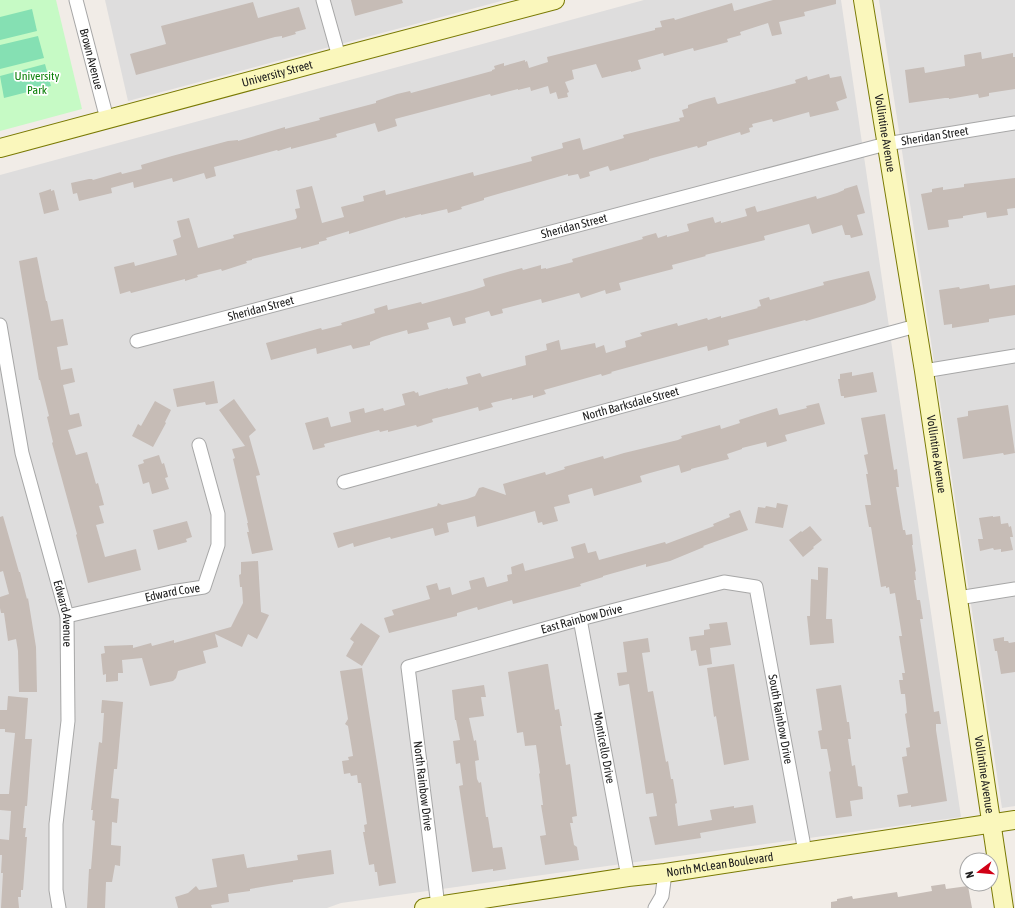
<svg xmlns="http://www.w3.org/2000/svg" width="1015" height="908" font-family="'Asap Condensed',sans-serif">
	<style>
		.residential { fill: #dedddd }
		.park { fill: #c6fac5 }
		.pitch { fill: #85e0b3 }
		.building { fill: #c6bcb6 }
		.lines { fill: none; stroke-linecap: round; stroke-linejoin: round }
		.street-casing { stroke: #a7a7a7; stroke-width: 15 }
		.secondary-casing { stroke: #7a7a04; stroke-width: 20 }
		.street { stroke: #fff; stroke-width: 13 }
		.secondary { stroke: #faf7bc; stroke-width: 18 }
		.labels { text-anchor: middle; stroke-width: 3.5; stroke-linejoin: round; paint-order: stroke }
		.street-label { font-size: 12px; fill: #202020; stroke: #fff }
		.park-label { font-size: 12px; fill: #0e810b; stroke: #fff }
	</style>
	<rect width="100%" height="100%" fill="#f1ece7"/>
	<g class="residential">
		<path d="M105 0H505L128 101Z"/>
		<path d="M644 0H841L961 817 341 903 327 908H0V175Z"/>
		<path d="M879 0H1015V806L1002 808Z"/>
	</g>
	<path class="park" d="M0 0H56L82 109 0 131Z"/>
	<g class="pitch">
		<path d="M32 9 37 31 0 40V17Z"/>
		<path d="M38 36 44 58 0 69V45Z"/>
		<path d="M45 64 51 86 4 98 0 76Z"/>
	</g>
	<g class="building">
		<path d="M351 0H402L403 3 355 16Z"/>
		<path d="M773 0H836V4L804 12 805 16 779 22 782 34 772 36 768 23 740 32 741 35 727 39 728 42 713 46 694 51 693 48 664 56 663 53 638 60 641 69 631 72V71L602 78 596 64 572 70 574 79 565 82 569 92 567 93 568 97 558 99 556 92 550 94 548 86 531 91 530 87 518 90V89L491 96 490 94 395 119 397 126 378 132 375 123 336 134 337 137 291 149V147L278 151 277 150 214 167 216 176 206 179 204 173 173 182 172 178 134 188 133 182 111 188 112 193 79 201 77 193 73 194 71 183 89 179H92L93 180 121 172 122 174 142 169 141 165 172 156 228 141 238 140V141L285 127V129L320 120 319 118 376 103V101L397 94 410 91 411 93 492 71V70L495 69 494 66 504 63V66L525 60V62L527 61 529 68 548 62 547 57 655 30V28L662 27 660 21 674 18 675 20 732 3 734 11Z"/>
		<path d="M253 2 258 18 299 7 306 29 295 32 296 34 282 38V36L275 37 136 75 130 54 166 44 161 26Z"/>
		<path d="M981 52 982 59 1013 53V57H1015V89L989 93V96L979 98 978 94 949 99V98H945L909 103 905 70 924 67 925 73 965 66 964 55Z"/>
		<path d="M829 74 830 78 841 76 847 98 836 102 839 110 810 117 809 112 773 122 772 119 752 124 753 127 749 128 750 132 741 135 740 132 707 142V145L698 148 697 146 649 159V160L610 171 608 166 589 172 590 176 580 179 578 174 568 176V174L484 198V200L461 207 462 209 448 213 447 209 421 215V214L405 218V217L349 234V231L326 238 327 240 319 242V244L301 249V247L252 259V260L246 261 247 263 222 271 221 269 197 275 198 277 185 281V279L131 293 130 291 120 294 114 267 134 262 135 266 177 255 173 240 181 237 177 221 189 218 198 248 234 238 233 235 296 219 297 217 295 209 300 208 296 190 312 186 322 223 344 217 341 207 364 201 363 196 385 190 386 195 473 172 474 176 532 161 531 157 563 148 562 143 580 138 583 150 624 138 623 135 680 121 679 118 684 117 682 110 688 108V105L703 100 715 97 717 103 718 104 781 87 796 83 795 80 807 76 808 80Z"/>
		<path d="M1015 178V208L1007 209 1008 215 987 218 986 212 963 216V218L948 220 949 227 928 230 921 194 932 192V189L943 187V190L964 187V184Z"/>
		<path d="M857 185 865 213 857 215 863 235 851 238 850 235H845L842 225 812 234 809 224 764 236 765 240 705 255 706 256 672 265 673 269 619 283 621 290 606 294 605 290 581 298 579 293 542 303 541 299 502 309 503 313 492 316H491L489 311 465 318 466 323 453 326 450 317 427 323 429 329 408 334 407 330 382 337 370 342V345L353 349 351 345 317 354 316 348 271 360 266 343 321 328 322 330 342 325 341 323 375 313 374 309 387 305 388 310 392 309 421 302 422 304 473 290 485 286 483 279 493 276 522 268 523 270 541 265V269L546 268V269L573 262 572 259 643 239 642 237 656 233 658 238 667 235V237L689 231 687 224 701 220 713 217 715 223 721 221V223L747 216 745 209 755 206 757 212 816 196 817 199 837 193 844 190V189Z"/>
		<path d="M51 189V191L54 190 59 210 44 214 39 193Z"/>
		<path d="M37 257 46 301H47L51 321 63 319 68 345 57 347 61 370 72 368 75 382 63 385 70 415 79 413 82 426 68 430 76 455 87 452 96 484 98 483 104 505 99 506 104 523 96 525 105 557 136 549 141 570 88 583 76 535 77 534 52 443 53 442 47 417 49 416 40 380H39L19 261Z"/>
		<path d="M869 271 876 297 875 300 865 304 806 321 805 320 728 340 729 345 708 351 707 346 611 372 612 373 602 376 601 374 544 390 546 394 533 398V395L512 400V398L491 403 493 407 479 411 478 407 452 414 432 419 433 422 417 427 416 425 388 432V430L380 432 379 430 324 444 325 447 313 450 305 423 328 417 331 427 351 422 349 412 364 408 365 413 383 408 384 411 405 405 402 394 414 391 416 393 418 392 419 396 448 388V389L468 384 466 377 480 373 482 377 526 365 525 356 547 350 546 344 559 340 561 350 595 343 596 348 604 345 606 353 626 347 625 341 642 336 640 333 677 323 678 326 707 318 708 320 721 316V318L758 308 757 307 761 306 759 300 769 297 770 300 824 285 823 282Z"/>
		<path d="M989 284 990 289 1015 285V315L989 319V322L952 328V324L944 325 939 290 959 287 960 289Z"/>
		<path d="M852 372V376L873 372 877 392 844 398V396H841L838 379H840V374Z"/>
		<path d="M214 381 218 403 206 405 205 402 177 407 173 389Z"/>
		<path d="M234 399 256 430 249 436 260 475 256 476 273 550 252 554 247 532H249L247 523H248L233 459 235 458 232 449 245 446 219 410Z"/>
		<path d="M155 401 171 410 165 422 166 423 153 447 132 436 138 424 141 426Z"/>
		<path d="M819 403 825 424 785 435 787 441 767 447 766 442 742 448V449L727 454 729 459 691 469V470L681 473 679 465 650 473 640 476 642 482 594 496 592 488 568 495 570 503 554 507 558 521 543 525 542 522 538 523 535 511 477 527 475 516 447 523 449 532 435 536 433 528 391 539 390 537 354 547 353 543 338 548 333 533 437 506 438 503 442 505 467 499 475 496 479 488 483 487 506 495 503 484 545 472 546 475 565 469 564 467 603 456 604 459 624 453 678 440 682 438 681 436 720 425 721 429 740 423 739 420 777 408 779 415 807 408 806 406Z"/>
		<path d="M1008 405 1015 453 1004 455 1003 453 963 459 957 418 968 416V411Z"/>
		<path d="M885 414 894 470 897 469 899 487H896L903 530H905L906 535 912 534 913 545H912L916 571 915 572 916 580H914L917 600H920L923 619H920L934 712 939 711 941 724H936V730L947 801 911 807V805L899 807 897 795 908 793 902 757 907 756 906 748 910 747 905 714 907 713 905 694H901L899 680H903L902 673H905L899 636H902L895 593 890 594 889 587 886 588V586L881 587 871 527H869L865 505H871L866 474H868L864 455 868 454 861 418Z"/>
		<path d="M159 455 162 464 164 463 168 477 165 478 169 489 152 494 149 482 143 484 138 465 144 463 143 460Z"/>
		<path d="M777 503 788 505 783 528 755 523 758 507 765 508 766 506 776 508Z"/>
		<path d="M740 510 748 530 703 546 704 547 670 561 646 567V564L603 576V577L580 584 581 586 513 604 512 600 478 610 477 607 457 613V616L389 633 384 618 394 615 392 610 430 599 426 586 437 583 439 590 450 587 452 595 471 589 469 581 484 577 487 587 508 581 507 575 512 574 511 567 523 563 525 571 574 558 571 547 585 543 588 553 596 551 599 560 665 542 666 544 714 526 713 524 730 517 729 514Z"/>
		<path d="M3 516 19 572H20L27 599 28 598 36 647 37 692H19L18 651 16 639 8 641 4 613H1L0 608V597L9 594 3 571 0 572V517Z"/>
		<path d="M993 516V517L1000 516 1001 524 1008 523 1009 527 1011 526 1013 537H1010L1013 550 1001 552V549L994 550 993 548 980 551 978 539H983L979 518Z"/>
		<path d="M187 521 192 537 186 539 187 542 158 550 153 530Z"/>
		<path d="M810 526 822 540 813 547 814 548 803 557 789 540 801 531 802 532Z"/>
		<path d="M258 561 261 612 269 615 257 639 248 634 242 647 215 634 218 647 203 651 206 663 178 671 176 678 173 681 150 686 142 658 122 660 123 673H118V681L106 682V674L103 675 101 654 105 653 104 646 133 645V648L151 643 152 646 174 640V643L231 627 243 603 242 587H240L239 575 241 574V562Z"/>
		<path d="M818 567 828 568 826 619H832L834 643 810 645 807 616H810L811 579 818 580Z"/>
		<path d="M727 622 731 645 710 648 712 664 699 666 696 650 691 651 689 637 704 635V630L710 629 709 624Z"/>
		<path d="M361 623 380 636 362 666 346 656 354 642 350 639Z"/>
		<path d="M1004 637V641H1008L1009 643 1015 642V672L1001 674 997 651H995L993 639Z"/>
		<path d="M648 638 650 652 642 653 648 692 653 691 666 762 668 761 671 779H673L677 803 675 804 678 826 712 820 710 810 734 806V808L753 805 756 823 700 833 701 838 655 845 649 817 657 816 653 793 646 794 629 684 619 686 617 673 627 672 623 642Z"/>
		<path d="M546 664H548L555 710 559 709 562 726H560L566 765 570 764 577 816 572 817 573 823H570L574 845 577 847 579 860 545 865 540 836 546 835 541 805H543L539 774 540 773 536 745 525 746 523 732 517 733 508 672Z"/>
		<path d="M734 664 749 760 724 765 716 716 714 717 707 668Z"/>
		<path d="M362 668 396 883 383 885 379 886 377 872H375L374 864 369 865 363 832H365L364 825 367 824 361 783H358L357 775 351 776 350 773 344 774 342 761 349 760 348 757 353 756 348 726 345 724 348 719 340 671Z"/>
		<path d="M484 685 486 697H481L484 716 469 718 474 741 476 740 479 760 475 761 477 779 479 783 481 782 486 817H488L493 848 502 847 506 869 493 871V869L472 872 459 786 463 785 460 763 456 764 453 741 460 740 456 720H455L452 690Z"/>
		<path d="M841 685 847 722H849L851 739H848L852 766 855 765 858 786 862 787 863 799 850 801 852 816 837 818H836L829 772 831 771 827 749H821L818 731 822 730 816 689Z"/>
		<path d="M8 696 28 698 25 739H32L27 806H25L23 828H26L25 837H27L23 890H21V897H18L19 908H1L3 873H1L2 855H0V839L9 840 11 811 0 810V794H9L15 733 5 732V729H0V710H7Z"/>
		<path d="M102 700 123 702 117 769H114L111 798 119 799 117 823 112 822 111 845 121 846 120 866 115 865 112 882H106L105 908H87L89 869H91L95 821 92 820 93 810H91L99 742 102 743 104 713H101Z"/>
		<path d="M331 850 334 874 293 880V882L279 884 250 889V891L228 894 229 902 211 905 212 908H178L175 897 188 893 196 886 199 890 217 887 212 859 244 854 247 868 298 860 297 855Z"/>
		<path d="M945 884 946 889 968 886 972 908H831V902L837 901V899L852 896 853 899 897 892 898 897 932 891 931 886Z"/>
	</g>
	<g class="lines">
		<defs>
			<g id="street">
				<path id="s1" d="M76 0 107 119"/>
				<path d="M323 0 339 57"/>
				<path id="s2" d="M0 325 22 453 67 616 68 721 56 824V890L59 908"/>
				<path id="s3" d="M137 341 886 144 1015 123"/>
				<path d="M924 371 1015 356"/>
				<path id="s4" d="M344 482 916 326"/>
				<path d="M958 598 1015 589"/>
				<path id="s5" d="M67 616 171 592 204 587 218 545V514L199 445"/>
				<path id="s6" d="M580 619 628 877"/>
				<path id="s7" d="M438 906 408 667 580 619 724 582 756 587 805 852"/>
				<path d="M655 908 662 896 665 873"/>
			</g>
			<g id="secondary">
				<path id="s8" d="M863 0 924 371 1004 908"/>
				<path id="s9" d="M0 148 339 57 555 0"/>
				<path id="s10" d="M424 908 628 877 665 873 1015 820"/>
			</g>
		</defs>
		<use href="#street" class="street-casing"/>
		<use href="#secondary" class="secondary-casing"/>
		<use href="#street" class="street"/>
		<use href="#secondary" class="secondary"/>
	</g>
	<g class="labels">
		<g class="street-label">
			<text dy="4" stroke="none"><textPath href="#s1" startOffset="61">Brown Avenue</textPath></text>
			<text dy="4" stroke="none"><textPath href="#s9" startOffset="287">University Street</textPath></text>
			<text dy="4" stroke="none"><textPath href="#s8" startOffset="135">Vollintine Avenue</textPath></text>
			<text dy="4" stroke="none"><textPath href="#s3" startOffset="824">Sheridan Street</textPath></text>
			<text dy="4" stroke="none"><textPath href="#s3" startOffset="452">Sheridan Street</textPath></text>
			<text dy="4" stroke="none"><textPath href="#s3" startOffset="128">Sheridan Street</textPath></text>
			<text dy="4" stroke="none"><textPath href="#s4" startOffset="297">North Barksdale Street</textPath></text>
			<text dy="4" stroke="none"><textPath href="#s8" startOffset="460">Vollintine Avenue</textPath></text>
			<text dy="4" stroke="none"><textPath href="#s5" startOffset="108">Edward Cove</textPath></text>
			<text dy="4" stroke="none"><textPath href="#s2" startOffset="296">Edward Avenue</textPath></text>
			<text dy="4" stroke="none"><textPath href="#s7" startOffset="421">East Rainbow Drive</textPath></text>
			<text dy="4" stroke="none"><textPath href="#s7" startOffset="735">South Rainbow Drive</textPath></text>
			<text dy="4" stroke="none"><textPath href="#s6" startOffset="131">Monticello Drive</textPath></text>
			<text dy="4" stroke="none"><textPath href="#s8" startOffset="784">Vollintine Avenue</textPath></text>
			<text transform="translate(423 786) rotate(83)" y="4">North Rainbow Drive</text>
			<text dy="4" stroke="none"><textPath href="#s10" startOffset="299">North McLean Boulevard</textPath></text>
		</g>
		<g class="park-label">
			<text x="37" y="80">University<tspan x="37" dy="14">Park</tspan></text>
		</g>
	</g>
	<g transform="translate(979 872) rotate(254)"><circle r="19" fill="#ffffff" stroke="#a6a6a6"/>
	<path d="M0-3L7 15L0 10L-7 15Z" fill="#d10016"/>
	<text y="-6" font-size="11" font-weight="bold" text-anchor="middle" fill="#202020">N</text>
	</g>
</svg>
